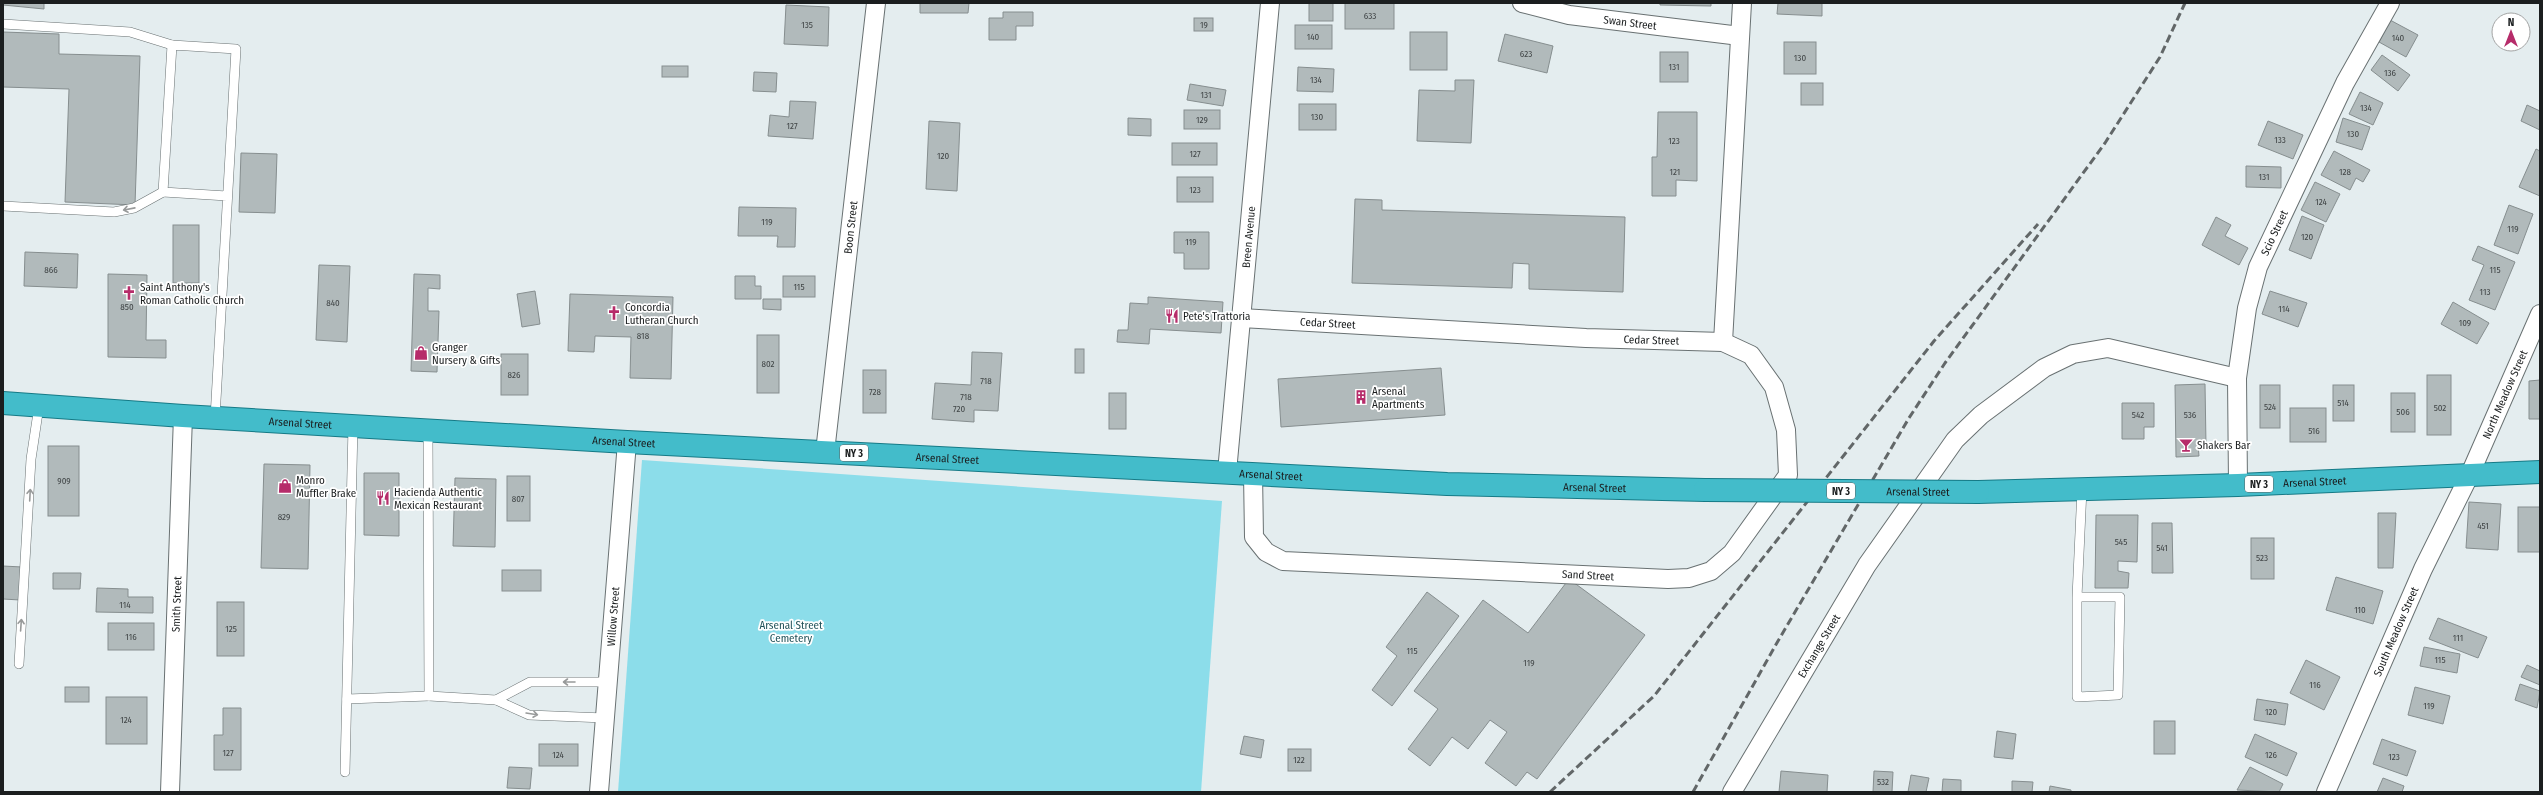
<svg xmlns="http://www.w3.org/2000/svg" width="2543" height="795" font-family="'Fira Sans Condensed',sans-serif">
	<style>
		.green { fill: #8cddea }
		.building { fill: #b1babb; stroke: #868e8f }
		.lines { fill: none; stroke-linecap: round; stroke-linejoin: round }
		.service-casing { stroke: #697172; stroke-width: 10 }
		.minor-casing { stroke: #697172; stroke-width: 20 }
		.trunk-casing { stroke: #167a86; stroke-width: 24 }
		.service { stroke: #fff; stroke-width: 9 }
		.minor { stroke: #fff; stroke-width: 18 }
		.trunk { stroke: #43bcca; stroke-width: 22 }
		.rail { stroke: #626768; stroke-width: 3; stroke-dasharray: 8 4; stroke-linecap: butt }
		.trunk-bridge-casing { stroke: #167a86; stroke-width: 24; stroke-linecap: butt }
		.trunk-bridge { stroke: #43bcca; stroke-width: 22 }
		.oneway { stroke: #989a9a }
		.labels { text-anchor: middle; stroke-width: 3.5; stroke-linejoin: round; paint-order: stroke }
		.number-label { font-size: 9px; fill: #404546 }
		.shield { fill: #fff; stroke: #5f6262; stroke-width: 1 }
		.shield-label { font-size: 10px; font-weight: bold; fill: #1b1e1f }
		.street-label { font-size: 11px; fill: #1b1e1f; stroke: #fff }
		.poi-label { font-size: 11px; fill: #1b1e1f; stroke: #fff; text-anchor: start }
		.park-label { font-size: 11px; fill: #215259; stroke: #fff }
	</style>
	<rect width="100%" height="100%" fill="#e4edef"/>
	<path class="green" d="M642 460 1222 501 1201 792H618Z"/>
	<g class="building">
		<path d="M3 3H44V9L3 5Z"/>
		<path d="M920 3H969L968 13H920Z"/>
		<rect x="1309" y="3" width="24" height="18"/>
		<rect x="1345" y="3" width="49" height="26"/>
		<path d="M1660 3H1711V6L1660 5Z"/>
		<path d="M1778 3H1822V16L1777 14Z"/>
		<path d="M786 5 829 7 828 46 784 44Z"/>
		<path d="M1003 12H1033V26H1016V40H989V18H1003Z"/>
		<rect x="1194" y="18" width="19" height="13"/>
		<path d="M2390 20 2418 35 2406 57 2379 42Z"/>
		<rect x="1295" y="25" width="37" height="24"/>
		<path d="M3 32 59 34V54L140 56 135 205 65 202 69 89 3 87Z"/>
		<rect x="1410" y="32" width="37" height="38"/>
		<path d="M1505 34 1553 46 1547 73 1498 61Z"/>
		<rect x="1784" y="42" width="32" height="32"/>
		<rect x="1660" y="52" width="28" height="30"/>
		<path d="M2382 55 2410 75 2398 91 2371 70Z"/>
		<rect x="662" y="66" width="26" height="11"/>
		<path d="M1298 67 1334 69 1333 92 1297 91Z"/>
		<path d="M754 72 777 73 776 92 753 91Z"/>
		<path d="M1455 80H1474L1471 143 1417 141 1419 90 1455 91Z"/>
		<rect x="1801" y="83" width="22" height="22"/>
		<path d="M1190 84 1226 90 1223 106 1187 100Z"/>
		<path d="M2360 92 2383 103 2373 125 2349 114Z"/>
		<path d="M790 101 816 102 813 139 768 136 770 115 789 117Z"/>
		<rect x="1299" y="104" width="37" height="26"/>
		<path d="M2527 105 2540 111V130L2521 121Z"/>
		<rect x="1184" y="110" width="36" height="19"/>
		<path d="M1658 112H1697V181L1676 180V196H1652V157H1657Z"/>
		<path d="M1128 118 1151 119V136L1128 135Z"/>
		<path d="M2343 118 2370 127 2362 150 2336 142Z"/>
		<path d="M929 121 960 123 957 191 926 189Z"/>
		<path d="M2268 121 2303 135 2293 159 2258 145Z"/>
		<rect x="1172" y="143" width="45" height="22"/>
		<path d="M2536 149 2540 151V196L2519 187Z"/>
		<path d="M2334 151 2370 170 2363 182 2356 178 2350 190 2321 175Z"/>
		<path d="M241 153 277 154 275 213 239 212Z"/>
		<path d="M2246 166 2281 167V188L2246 187Z"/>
		<rect x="1177" y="177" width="36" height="25"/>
		<path d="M2315 182 2340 194 2326 222 2301 210Z"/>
		<path d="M1355 199 1382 200V210L1625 217 1623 292 1529 289V264L1513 263 1512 288 1352 283Z"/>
		<path d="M2509 205 2533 214 2518 254 2494 245Z"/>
		<path d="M739 207 796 208 795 247H777L778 236H738Z"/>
		<path d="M2302 216 2324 225 2311 259 2289 250Z"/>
		<path d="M2216 217 2231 225 2225 236 2248 248 2239 265 2202 245Z"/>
		<rect x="173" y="225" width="26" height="58"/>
		<path d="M1174 232H1209V269H1184V253H1174Z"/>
		<path d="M2478 246 2515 262 2495 310 2469 300 2484 265 2472 260Z"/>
		<path d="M25 252 78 254 77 288 24 286Z"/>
		<path d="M319 265 350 266 347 342 316 340Z"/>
		<path d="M108 274 147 275 146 340H166V358L108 357Z"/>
		<path d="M414 274 440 275V289L428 288V311H439L437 372 411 371Z"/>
		<path d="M735 276H755V286H761V299H735Z"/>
		<rect x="783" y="276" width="32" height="21"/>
		<path d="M535 291 540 324 522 327 517 294Z"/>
		<path d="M2270 291 2307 303 2298 327 2262 314Z"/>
		<path d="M570 294 673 297 671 379 630 378 631 337 595 336 594 352 568 351Z"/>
		<path d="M1148 297 1223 302 1221 333 1150 329 1149 344 1117 342 1118 330H1128L1130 303 1148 304Z"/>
		<path d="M763 299H781V310L763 309Z"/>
		<path d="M2453 302 2489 323 2477 344 2441 324Z"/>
		<rect x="757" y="335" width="22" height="58"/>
		<rect x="1075" y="349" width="9" height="24"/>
		<path d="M972 352 1002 353 998 411 974 410V422L932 419 935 383 971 385Z"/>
		<rect x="501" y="354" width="27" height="41"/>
		<path d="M1441 368 1445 415 1281 427 1278 379Z"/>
		<rect x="863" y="370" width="23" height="43"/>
		<rect x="2427" y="375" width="24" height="60"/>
		<path d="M2540 380V419H2529V381Z"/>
		<path d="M2205 384 2206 445H2198L2199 456 2176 457 2175 385Z"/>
		<rect x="2260" y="385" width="20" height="43"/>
		<rect x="2333" y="385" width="21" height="36"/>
		<rect x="1109" y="393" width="17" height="36"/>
		<rect x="2391" y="393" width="24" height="39"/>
		<path d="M2122 403H2154V427H2144V439H2122Z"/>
		<rect x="2290" y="408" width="36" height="34"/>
		<rect x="48" y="446" width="31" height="70"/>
		<path d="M264 464 310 465 308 569 261 568Z"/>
		<path d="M364 473H399V536L364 535Z"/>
		<rect x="507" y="476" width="23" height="45"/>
		<path d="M455 478 496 479 495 547 453 546Z"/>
		<path d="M2469 502 2501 504 2498 550 2466 548Z"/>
		<rect x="2518" y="507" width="22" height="45"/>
		<path d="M2378 513H2396L2393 568H2378Z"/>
		<path d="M2096 515H2138L2137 562 2118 561V571L2129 573 2128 588H2095Z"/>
		<path d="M2152 523H2172L2173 573H2152Z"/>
		<rect x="2251" y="538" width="23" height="41"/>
		<path d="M3 566 22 567 20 600 3 599Z"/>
		<rect x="502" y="570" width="39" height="21"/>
		<path d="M53 573H81L80 589H53Z"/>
		<path d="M2336 577 2383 591 2373 624 2326 610Z"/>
		<path d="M1569 579 1645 635 1537 779 1527 772 1516 786 1485 763 1507 732 1490 720 1468 749 1452 737 1430 766 1408 749 1438 709 1414 691 1483 600 1528 633Z"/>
		<path d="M97 588 128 589V597H153V613L96 612Z"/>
		<path d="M1427 592 1459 616 1392 706 1372 690 1397 656 1386 647Z"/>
		<rect x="217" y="602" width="27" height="54"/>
		<path d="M2438 618 2487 637 2478 658 2429 639Z"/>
		<rect x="108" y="623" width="46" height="27"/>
		<path d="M2424 647 2460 654 2457 673 2420 666Z"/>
		<path d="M2306 660 2340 677 2324 710 2290 693Z"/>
		<path d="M2527 665 2540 671V685L2521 677Z"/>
		<path d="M2520 684 2540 691 2537 708 2515 700Z"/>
		<rect x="65" y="687" width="24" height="15"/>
		<path d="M2415 687 2450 696 2443 724 2408 715Z"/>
		<rect x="106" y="697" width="41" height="47"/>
		<path d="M2257 699 2288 704 2285 725 2254 720Z"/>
		<path d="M223 708H241V770H214V735H223Z"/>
		<rect x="2154" y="721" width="21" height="33"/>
		<path d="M1997 731 2016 734 2013 759 1994 757Z"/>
		<path d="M2255 734 2297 753 2287 776 2245 757Z"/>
		<path d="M1244 736 1264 740 1261 758 1240 754Z"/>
		<path d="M2382 739 2416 751 2407 776 2373 764Z"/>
		<rect x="539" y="744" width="39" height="22"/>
		<rect x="1288" y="749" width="23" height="22"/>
		<path d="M509 767 532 768 530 789 507 788Z"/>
		<path d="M2250 767 2283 784 2279 792 2237 790Z"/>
		<path d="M1781 771 1828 775 1827 792H1779Z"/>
		<path d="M1874 771 1893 772 1892 792H1873Z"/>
		<path d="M1911 775 1929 778 1926 792H1908Z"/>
		<path d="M2383 778 2404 786 2402 792H2377Z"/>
		<path d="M1943 779 1961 780V792H1942Z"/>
		<path d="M2012 781 2033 782 2032 792H2012Z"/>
		<path d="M2050 786 2071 790V792H2049Z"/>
	</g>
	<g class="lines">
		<defs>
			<g id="service">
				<path d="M3 24 130 32 172 45"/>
				<path d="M3 206 114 212 134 208 163 192"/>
				<path d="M215 418 236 49 172 45 163 192 227 196"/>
				<path d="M428 431 429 696 496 700 529 715 605 718"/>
				<path d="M2077 597V697L2118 695 2120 597H2077L2082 489"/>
				<path d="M19 664 31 459 39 406"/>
				<path d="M347 699 429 696"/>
				<path d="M496 700 530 682H608"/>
				<path d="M345 772 353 426"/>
			</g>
			<g id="minor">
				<path id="s1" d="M1522 3 1569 15 1740 36"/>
				<path id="s2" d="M1241 318 1586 338 1723 342 1751 355 1774 387 1786 430 1788 475 1732 553 1711 571 1689 578 1668 579 1283 561 1266 552 1254 537 1253 473"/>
				<path d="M1723 342 1742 3"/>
				<path id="s3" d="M825 452 876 3"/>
				<path id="s4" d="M1227 472 1270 3"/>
				<path id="s5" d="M2238 485 2237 378 2247 308 2258 267 2345 83 2390 3"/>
				<path id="s6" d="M170 792 183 416"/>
				<path id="s7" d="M599 792 627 442"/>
				<path id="s8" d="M1732 792 1867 565 1955 440 1981 415 2044 368 2073 354 2108 348 2237 378"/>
				<path id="s9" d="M2326 792 2423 569 2470 474 2540 314"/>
			</g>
			<g id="trunk">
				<path id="s10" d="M3 403 183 416 627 442 1447 484 1705 490"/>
				<path id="s11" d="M1978 492 2238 485 2540 472"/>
			</g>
		</defs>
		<use href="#service" class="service-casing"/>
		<use href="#minor" class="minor-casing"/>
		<use href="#trunk" class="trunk-casing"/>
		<use href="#service" class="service"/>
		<use href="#minor" class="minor"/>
		<use href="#trunk" class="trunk"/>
		<g class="rail">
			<path d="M1550 792 1654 696 1934 341 2038 224"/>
			<path d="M1693 792 1778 641 1909 418 1945 363 2105 143 2160 57 2185 3"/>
		</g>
		<defs>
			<g id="trunk-bridge">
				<path id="s12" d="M1705 490 1978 492"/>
			</g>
		</defs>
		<use href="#trunk-bridge" class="trunk-bridge-casing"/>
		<use href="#trunk-bridge" class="trunk-bridge"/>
	</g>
	<defs><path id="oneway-shaft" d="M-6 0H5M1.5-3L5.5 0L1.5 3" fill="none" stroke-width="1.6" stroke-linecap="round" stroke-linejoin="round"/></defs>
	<g class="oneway">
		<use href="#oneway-shaft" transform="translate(129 209) rotate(169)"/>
		<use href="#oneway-shaft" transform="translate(30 495) rotate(-87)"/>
		<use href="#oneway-shaft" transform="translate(21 625) rotate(-86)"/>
		<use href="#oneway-shaft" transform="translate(569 682) rotate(180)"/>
		<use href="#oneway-shaft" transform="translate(532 714) rotate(9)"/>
	</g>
	<defs>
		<symbol id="church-bare" viewBox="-9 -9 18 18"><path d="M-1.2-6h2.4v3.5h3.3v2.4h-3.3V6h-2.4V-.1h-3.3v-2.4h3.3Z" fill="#b62c6a" stroke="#fff" stroke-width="2.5" paint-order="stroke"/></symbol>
		<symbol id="restaurant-bare" viewBox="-9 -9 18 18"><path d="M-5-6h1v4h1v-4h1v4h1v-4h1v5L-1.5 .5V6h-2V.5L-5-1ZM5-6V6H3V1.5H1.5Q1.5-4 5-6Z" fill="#b62c6a" stroke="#fff" stroke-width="2.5" paint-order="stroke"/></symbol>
		<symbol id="shop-bare" viewBox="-9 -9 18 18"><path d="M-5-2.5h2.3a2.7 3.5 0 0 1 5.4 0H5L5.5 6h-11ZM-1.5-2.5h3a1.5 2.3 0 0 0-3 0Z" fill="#b62c6a" stroke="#fff" stroke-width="2.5" paint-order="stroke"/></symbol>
		<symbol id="building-bare" viewBox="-9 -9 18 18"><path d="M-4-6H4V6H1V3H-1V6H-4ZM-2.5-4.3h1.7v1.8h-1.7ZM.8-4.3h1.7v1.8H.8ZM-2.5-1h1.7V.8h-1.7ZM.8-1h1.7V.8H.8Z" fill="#b62c6a" stroke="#fff" stroke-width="2.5" paint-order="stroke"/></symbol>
		<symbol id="bar-bare" viewBox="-9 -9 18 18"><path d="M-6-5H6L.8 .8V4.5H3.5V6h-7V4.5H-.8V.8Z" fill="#b62c6a" stroke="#fff" stroke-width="2.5" paint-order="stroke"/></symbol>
	</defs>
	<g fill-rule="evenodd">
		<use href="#church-bare" x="119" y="283" width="20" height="20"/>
		<use href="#church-bare" x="604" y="303" width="20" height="20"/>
		<use href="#restaurant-bare" x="1162" y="306" width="20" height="20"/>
		<use href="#shop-bare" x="411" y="343" width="20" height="20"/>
		<use href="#building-bare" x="1351" y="387" width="20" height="20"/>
		<use href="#bar-bare" x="2176" y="435" width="20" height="20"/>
		<use href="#shop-bare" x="275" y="476" width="20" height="20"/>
		<use href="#restaurant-bare" x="373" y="488" width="20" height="20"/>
	</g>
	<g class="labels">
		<g class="number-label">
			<text x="1370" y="19">633</text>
			<text x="807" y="28">135</text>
			<text x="1204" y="28">19</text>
			<text x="1313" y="40">140</text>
			<text x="2398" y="41">140</text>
			<text x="1526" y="57">623</text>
			<text x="1800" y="61">130</text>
			<text x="1674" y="70">131</text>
			<text x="2390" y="76">136</text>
			<text x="1316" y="83">134</text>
			<text x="1206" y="98">131</text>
			<text x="2366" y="111">134</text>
			<text x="1317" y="120">130</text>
			<text x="1202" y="123">129</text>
			<text x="792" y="129">127</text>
			<text x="2353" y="137">130</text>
			<text x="2280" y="143">133</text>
			<text x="1674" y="144">123</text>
			<text x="1195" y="157">127</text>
			<text x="943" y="159">120</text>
			<text x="1675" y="175">121</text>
			<text x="2345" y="175">128</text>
			<text x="2264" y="180">131</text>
			<text x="1195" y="193">123</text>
			<text x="2321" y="205">124</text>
			<text x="767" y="225">119</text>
			<text x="2513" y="232">119</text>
			<text x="2307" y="240">120</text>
			<text x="1191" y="245">119</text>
			<text x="51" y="273">866</text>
			<text x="2495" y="273">115</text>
			<text x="799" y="290">115</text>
			<text x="2485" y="295">113</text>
			<text x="333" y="306">840</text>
			<text x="127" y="310">850</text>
			<text x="2284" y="312">114</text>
			<text x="2465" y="326">109</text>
			<text x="643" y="339">818</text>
			<text x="768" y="367">802</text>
			<text x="514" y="378">826</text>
			<text x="986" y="384">718</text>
			<text x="875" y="395">728</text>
			<text x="966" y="400">718</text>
			<text x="2343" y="406">514</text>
			<text x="2270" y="410">524</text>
			<text x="2440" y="411">502</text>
			<text x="959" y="412">720</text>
			<text x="2403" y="415">506</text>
			<text x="2138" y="418">542</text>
			<text x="2190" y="418">536</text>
			<text x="2314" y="434">516</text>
			<text x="64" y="484">909</text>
			<text x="518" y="502">807</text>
			<text x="284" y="520">829</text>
			<text x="2483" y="529">451</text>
			<text x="2121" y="545">545</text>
			<text x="2162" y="551">541</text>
			<text x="2262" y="561">523</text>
			<text x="125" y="608">114</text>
			<text x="2360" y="613">110</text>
			<text x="231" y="632">125</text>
			<text x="131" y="640">116</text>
			<text x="2458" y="641">111</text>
			<text x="1412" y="654">115</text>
			<text x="2440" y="663">115</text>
			<text x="1529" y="666">119</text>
			<text x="2315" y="688">116</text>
			<text x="2429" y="709">119</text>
			<text x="2271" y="715">120</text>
			<text x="126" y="723">124</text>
			<text x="228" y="756">127</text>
			<text x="558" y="758">124</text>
			<text x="2271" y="758">126</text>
			<text x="2394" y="760">123</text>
			<text x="1299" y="763">122</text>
			<text x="1883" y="785">532</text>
		</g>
		<g class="shield">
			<rect x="840" y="445" width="28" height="16" rx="3"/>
			<rect x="2245" y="476" width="28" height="16" rx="3"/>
			<rect x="1827" y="483" width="28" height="16" rx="3"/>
		</g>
		<g class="shield-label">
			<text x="854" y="457">NY 3</text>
			<text x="2259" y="488">NY 3</text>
			<text x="1841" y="495">NY 3</text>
		</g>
		<g class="street-label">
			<text dy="4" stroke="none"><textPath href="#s1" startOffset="110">Swan Street</textPath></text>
			<text dy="4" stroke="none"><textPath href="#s3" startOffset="226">Boon Street</textPath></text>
			<text dy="4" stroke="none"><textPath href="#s5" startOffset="258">Scio Street</textPath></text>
			<text dy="4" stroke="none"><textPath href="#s4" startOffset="236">Breen Avenue</textPath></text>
			<text dy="4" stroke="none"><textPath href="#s2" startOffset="87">Cedar Street</textPath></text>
			<text dy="4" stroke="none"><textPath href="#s2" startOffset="411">Cedar Street</textPath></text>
			<text dy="4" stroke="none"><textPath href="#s9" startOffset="436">North Meadow Street</textPath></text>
			<text dy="4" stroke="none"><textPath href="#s10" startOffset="298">Arsenal Street</textPath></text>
			<text dy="4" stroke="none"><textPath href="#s10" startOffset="622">Arsenal Street</textPath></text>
			<text dy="4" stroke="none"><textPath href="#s10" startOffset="946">Arsenal Street</textPath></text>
			<text dy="4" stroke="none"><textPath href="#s10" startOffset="1270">Arsenal Street</textPath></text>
			<text dy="4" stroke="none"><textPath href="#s11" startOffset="337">Arsenal Street</textPath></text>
			<text dy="4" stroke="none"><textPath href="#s10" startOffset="1594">Arsenal Street</textPath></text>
			<text dy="4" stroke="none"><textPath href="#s12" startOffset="213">Arsenal Street</textPath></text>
			<text transform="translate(1588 575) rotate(3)" y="4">Sand Street</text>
			<text dy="4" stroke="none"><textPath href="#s6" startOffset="188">Smith Street</textPath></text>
			<text dy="4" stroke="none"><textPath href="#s7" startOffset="176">Willow Street</textPath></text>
			<text dy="4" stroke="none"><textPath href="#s9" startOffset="175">South Meadow Street</textPath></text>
			<text dy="4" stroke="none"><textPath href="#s8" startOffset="170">Exchange Street</textPath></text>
		</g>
		<g class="poi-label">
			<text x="140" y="291">Saint Anthony's<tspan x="140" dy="13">Roman Catholic Church</tspan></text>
			<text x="625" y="311">Concordia<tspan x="625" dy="13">Lutheran Church</tspan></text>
			<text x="1183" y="320">Pete's Trattoria</text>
			<text x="432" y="351">Granger<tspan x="432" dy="13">Nursery &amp; Gifts</tspan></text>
			<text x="1372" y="395">Arsenal<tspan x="1372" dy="13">Apartments</tspan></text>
			<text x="2197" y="449">Shakers Bar</text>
			<text x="296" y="484">Monro<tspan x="296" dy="13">Muffler Brake</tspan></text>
			<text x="394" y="496">Hacienda Authentic<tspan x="394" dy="13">Mexican Restaurant</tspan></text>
		</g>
		<g class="park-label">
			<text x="791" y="629">Arsenal Street<tspan x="791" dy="13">Cemetery</tspan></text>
		</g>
	</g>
	<rect width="2543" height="795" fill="none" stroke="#1b1e1f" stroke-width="8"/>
	<g transform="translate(2511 32)"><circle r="19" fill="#ffffff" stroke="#a4a5a5"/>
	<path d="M0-3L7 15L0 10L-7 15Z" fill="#b62c6a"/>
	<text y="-6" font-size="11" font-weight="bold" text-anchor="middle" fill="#1b1e1f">N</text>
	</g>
</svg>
